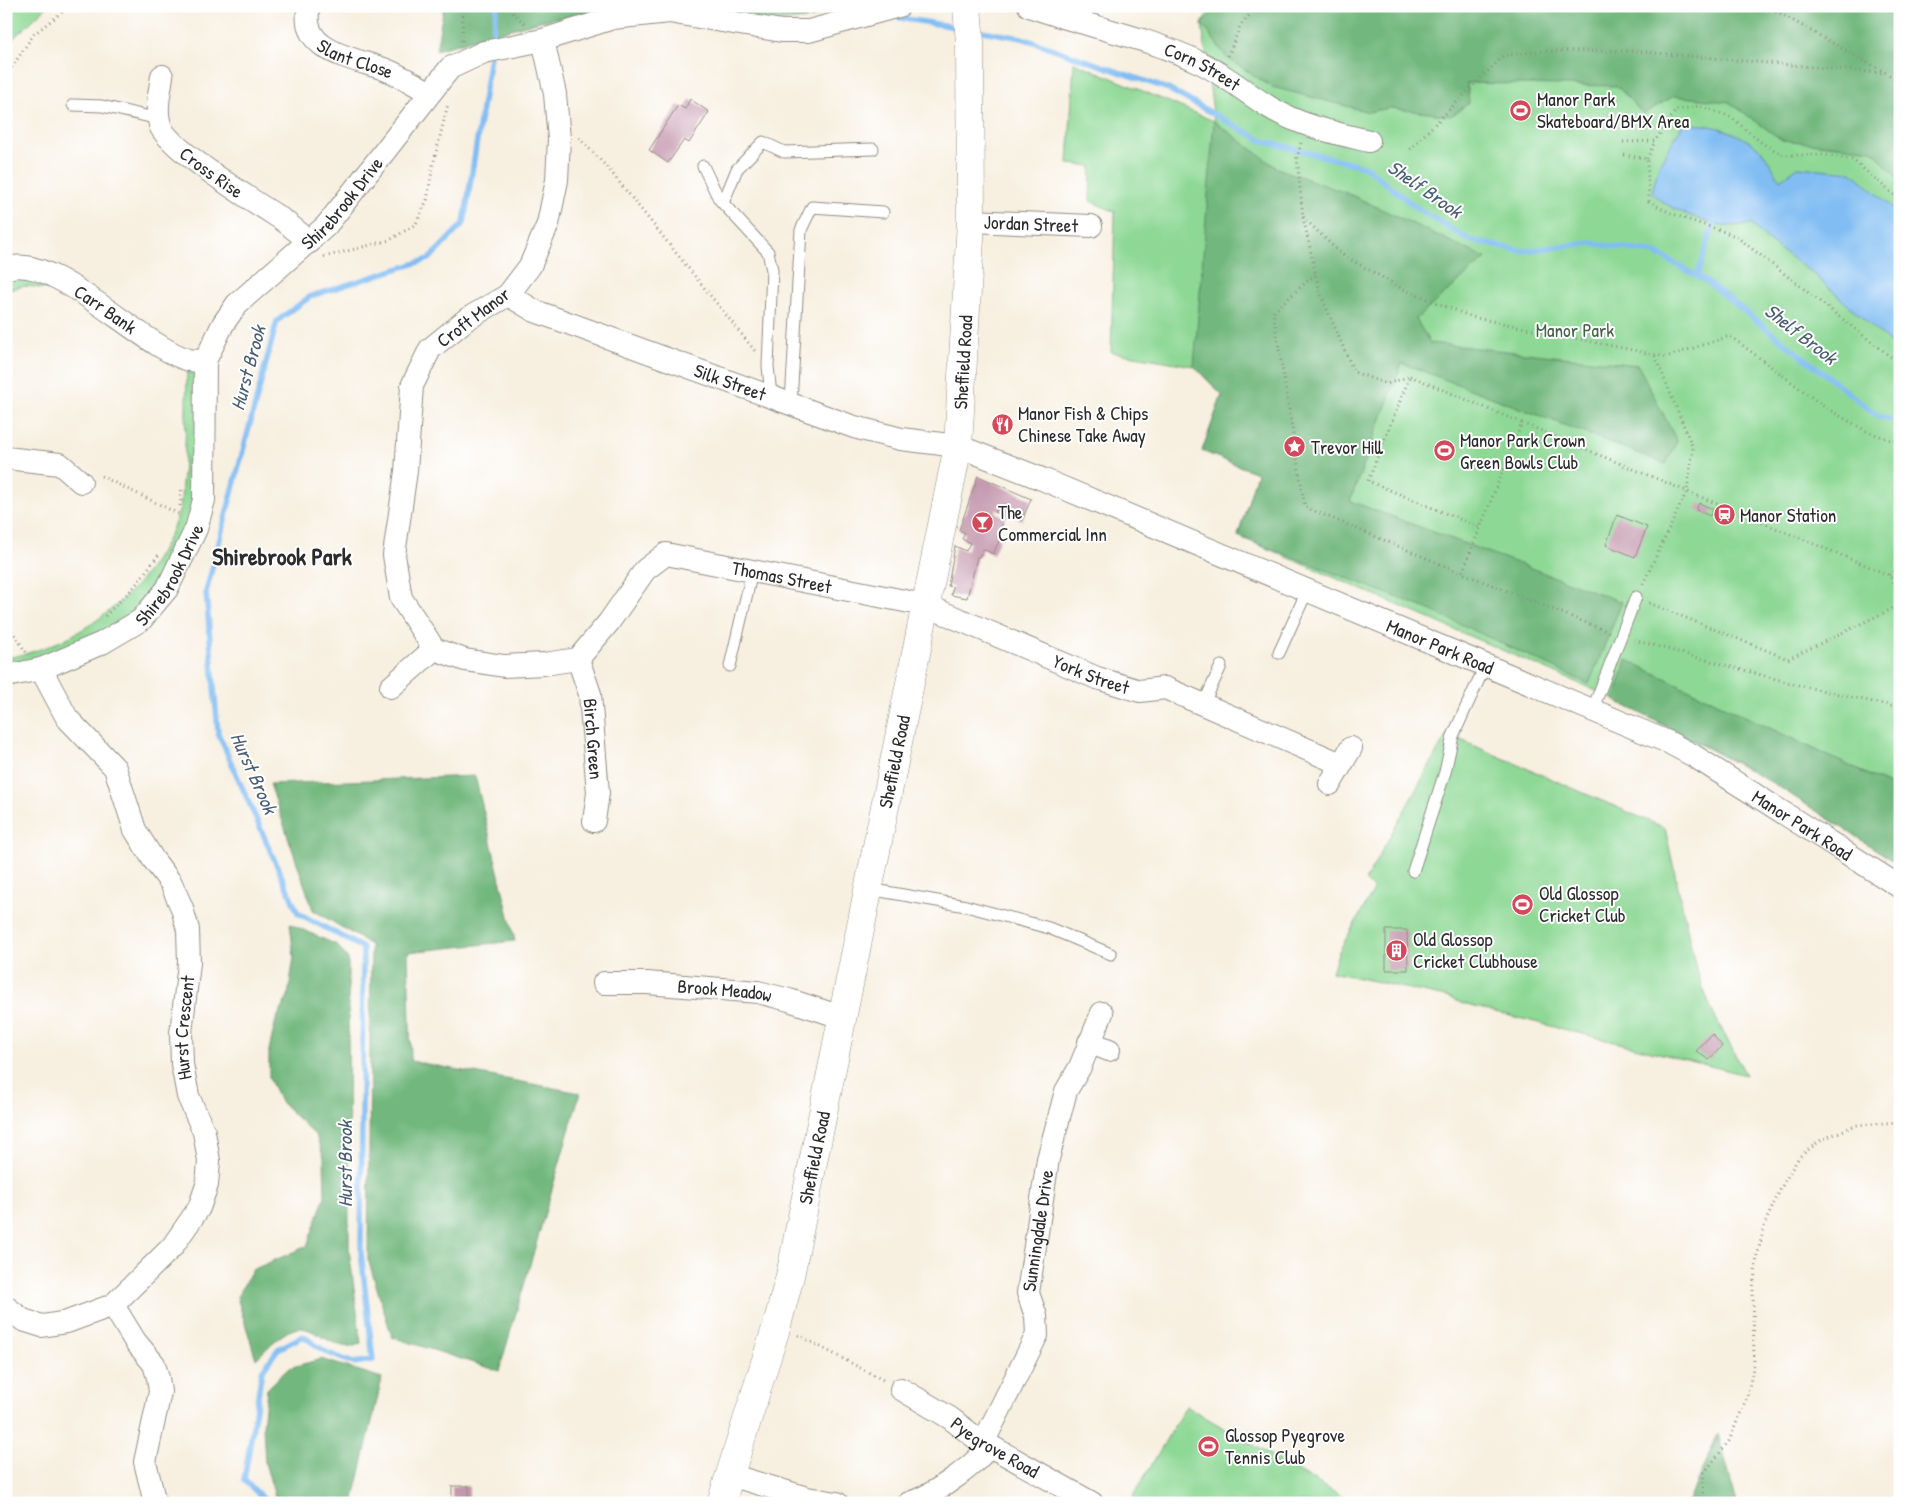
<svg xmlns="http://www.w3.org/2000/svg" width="1906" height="1509" font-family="'Patrick Hand',sans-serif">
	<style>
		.green { fill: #8dd894; stroke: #5c8260 }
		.forest { fill: #72b87e; stroke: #4e7254 }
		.water { fill: #81bdf3; stroke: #56748f }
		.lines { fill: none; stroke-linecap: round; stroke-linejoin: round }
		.stream { stroke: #81bdf3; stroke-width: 5.5 }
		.building { fill: #c497ad }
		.service-casing { stroke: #918d85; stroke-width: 13 }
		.minor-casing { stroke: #918d85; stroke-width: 24 }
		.primary-casing { stroke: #918d85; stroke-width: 29 }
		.path { stroke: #918d85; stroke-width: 3; stroke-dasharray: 1 4; stroke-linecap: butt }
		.service { stroke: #fff; stroke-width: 11 }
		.minor { stroke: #fff; stroke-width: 22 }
		.primary { stroke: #fff; stroke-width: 28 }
		.labels { text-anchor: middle; stroke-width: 4; stroke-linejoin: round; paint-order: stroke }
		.street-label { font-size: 19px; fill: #2b2b2b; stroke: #fff }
		.poi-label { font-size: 19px; fill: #2b2b2b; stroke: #fff; text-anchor: start }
		.park-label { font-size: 19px; fill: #485f4a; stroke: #fff }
		.water-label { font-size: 20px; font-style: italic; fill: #495e71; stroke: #fff }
		.district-label { font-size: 24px; font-weight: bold; fill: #2b2b2b; stroke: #fff }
	</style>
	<rect width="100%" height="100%" fill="#fff"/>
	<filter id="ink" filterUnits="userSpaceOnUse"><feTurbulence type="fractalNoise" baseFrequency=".02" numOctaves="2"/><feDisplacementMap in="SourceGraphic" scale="10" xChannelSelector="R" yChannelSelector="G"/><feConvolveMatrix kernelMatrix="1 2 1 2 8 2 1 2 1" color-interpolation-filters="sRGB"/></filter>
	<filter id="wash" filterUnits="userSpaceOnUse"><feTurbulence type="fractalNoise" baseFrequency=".0096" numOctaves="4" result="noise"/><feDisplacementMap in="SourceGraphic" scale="20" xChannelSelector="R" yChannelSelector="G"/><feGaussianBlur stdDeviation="1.12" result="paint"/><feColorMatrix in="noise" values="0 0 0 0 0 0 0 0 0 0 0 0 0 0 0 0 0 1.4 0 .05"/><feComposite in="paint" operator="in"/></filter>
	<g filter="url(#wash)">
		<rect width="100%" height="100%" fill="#f7efdf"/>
		<g class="green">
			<path d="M6 6H48L6 45Z"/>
			<path d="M1211 6H1686L1900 67V865L1773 783 1608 696 1238 536 1257 473 1202 451 1222 395 1194 366 1111 352 1115 212 1090 201 1091 166 1068 164 1074 62 1214 121 1202 24Z"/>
			<path d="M6 269 60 280 43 289C29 285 19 285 6 292Z"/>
			<path d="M188 359 205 361 204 500 141 620 6 676V658C82 645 153 589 178 514 182 505 181 494 182 484 187 443 185 401 188 359Z"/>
			<path d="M1447 734 1665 828 1696 969 1712 1011 1746 1075 1463 1004 1450 998 1332 972 1338 953 1374 890 1365 881Z"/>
			<path d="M1186 1406 1353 1503H1129Z"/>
		</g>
		<g class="forest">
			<path d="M444 6H632L540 21 436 50Z"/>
			<path d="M724 6H833L813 18 769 23Z"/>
			<path d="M1218 6H1900V181L1873 150 1782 140 1729 102 1674 96 1643 114 1617 86 1467 83 1469 103 1451 116 1390 108 1369 112 1272 87 1227 58 1202 24Z"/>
			<path d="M1214 121 1277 168 1349 194 1486 258 1416 319 1430 343 1638 365 1677 441 1666 464 1402 363 1350 501 1622 602 1589 684 1430 610 1238 536 1257 473 1202 451 1222 395 1194 366Z"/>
			<path d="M1627 660 1900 790V865L1773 783 1702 744 1614 700Z"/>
			<path d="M475 776 515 941 408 952 411 1061 580 1093 499 1371 392 1337 368 1259 371 945 313 910 270 784Z"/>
			<path d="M290 924 337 945 348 959 349 1249 361 1343C337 1358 315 1322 294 1329 279 1334 267 1349 256 1359L237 1297 252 1270 307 1246 325 1196 324 1157 316 1136 281 1102 269 1078V1050L276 1020 288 996 294 957Z"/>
			<path d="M321 1359 382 1378 353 1503H277L265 1463 263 1426 267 1389 289 1368Z"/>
			<path d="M1718 1434 1737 1503H1687L1689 1500Z"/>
		</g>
		<path class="water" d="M1683 124C1714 124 1733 130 1759 148 1765 153 1775 173 1780 180L1798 167 1852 172 1900 214V352L1816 276 1765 238 1751 224C1743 225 1735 226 1727 226 1706 223 1665 209 1652 192L1659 165Z"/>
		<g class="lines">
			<g class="stream">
				<path d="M900 18 962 28"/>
				<path d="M976 30 1022 38 1168 89 1263 141 1366 167 1418 209 1469 240 1522 251 1591 243 1656 253 1706 281 1877 415 1900 423"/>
				<path d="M491 45 497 6"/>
				<path d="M1698 275 1714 223"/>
				<path d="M268 1503 244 1480 262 1371 278 1349 303 1336 326 1352 353 1363 373 1360 361 1252 363 948 298 913 218 733 206 592 277 321 311 296 429 259 464 223 490 57"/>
			</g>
		</g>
		<g id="blocks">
			<g class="building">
				<path d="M690 99 709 112 689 143 684 140 668 163 649 150 678 105 685 109Z"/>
				<path d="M978 476 1031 499 1022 520 997 509 995 512 1005 517 997 537 1000 539 993 554 983 549 979 557H977L967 598 951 595 953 587 948 586 955 546 966 551 970 543 962 539 965 533 959 530Z"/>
				<path d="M1699 503 1713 509 1710 516 1696 510Z"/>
				<path d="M1617 515 1647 527 1635 557 1606 545Z"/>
				<path d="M1386 930H1407L1408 970H1386Z"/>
				<path d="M1712 1034 1722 1046 1709 1060 1696 1051Z"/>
				<rect x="452" y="1486" width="17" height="17"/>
			</g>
		</g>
	</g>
	<g filter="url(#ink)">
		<use href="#blocks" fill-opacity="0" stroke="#918d85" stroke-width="1"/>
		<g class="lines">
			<defs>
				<g id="service">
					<path d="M73 105 102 106 159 119"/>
					<path d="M703 166 719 199 768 252 772 270 768 366 771 396"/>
					<path d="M723 203 737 169 763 142 784 152 873 149"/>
					<path d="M791 403 801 230 812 207 883 212"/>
					<path d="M1279 653 1307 591"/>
					<path d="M730 666 752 572"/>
					<path d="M1203 705 1221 666"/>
					<path d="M1592 711 1636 597"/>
					<path d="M1413 871 1445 772 1453 736 1485 666"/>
					<path d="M869 889 966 906 1049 928 1111 954"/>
				</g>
				<g id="minor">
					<path id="s1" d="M309 6C298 52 354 58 384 69 400 75 414 84 429 92"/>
					<path id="s2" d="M1029 6C1084 26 1145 36 1199 62 1224 74 1245 92 1269 107 1300 126 1335 133 1369 141"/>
					<path id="s3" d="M543 40 555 94 559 139 557 180 548 224 530 266 508 295 467 319 430 349 412 386 406 471 394 555 401 598 434 649 465 660 504 666 544 664 578 659 609 622 645 570 666 554 925 605 1097 678 1140 691 1165 688 1341 764"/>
					<path id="s4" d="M162 76C160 92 155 109 160 125 166 147 258 204 280 218 290 225 300 234 310 242"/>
					<path id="s5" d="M971 221 1091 226"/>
					<path id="s6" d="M6 269C50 249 143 348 189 360 194 361 200 361 205 361"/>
					<path id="s7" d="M508 295 535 311 854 427 901 439 958 446 1042 479 1668 742 1694 756 1900 887"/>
					<path d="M6 458 60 464 81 482"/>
					<path id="s8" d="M578 659 590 694 598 793 594 821"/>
					<path id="s9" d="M6 676 41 669 102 643 141 620 167 589 196 529 204 500 205 361 223 324 237 304 326 226 450 68 484 52 543 40 613 18 669 12 782 31H809L899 6"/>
					<path d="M391 687 434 649"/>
					<path d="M1330 784 1351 748"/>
					<path id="s10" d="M604 983H647L758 992 789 1000 844 1018"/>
					<path d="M1089 1042 1109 1050"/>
					<path d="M113 1305 135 1341 154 1364 158 1378 160 1392 145 1462 155 1503"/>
					<path id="s11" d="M6 1307 23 1320 42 1326 67 1322 113 1305 172 1247 199 1208 207 1185 209 1161 204 1132 188 1096 182 1064 181 1033 189 963 188 930 182 908 171 883 153 859 135 830 115 768 67 718 41 669"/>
					<path id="s12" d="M901 1389 950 1418 976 1438 1092 1503"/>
					<path id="s13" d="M984 1441 1037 1335 1036 1316 1028 1293 1048 1159 1066 1091 1080 1067 1102 1013"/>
					<path d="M730 1475 807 1498 837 1503"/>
					<path d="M909 1503C931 1497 978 1464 989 1445"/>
				</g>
				<g id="primary">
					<path id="s14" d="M721 1503 777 1325 790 1276 958 446 971 221 970 43 967 6"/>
				</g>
			</defs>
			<use href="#service" class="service-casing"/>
			<use href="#minor" class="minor-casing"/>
			<use href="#primary" class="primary-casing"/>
			<g class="path">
				<path d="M456 6 463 8"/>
				<path d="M505 6 525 24"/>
				<path d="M1767 6 1900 81"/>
				<path d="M462 41 463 6"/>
				<path d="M1228 56 1240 26 1257 6"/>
				<path d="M6 76 34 34 70 6"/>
				<path d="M579 138 607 167 755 351"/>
				<path d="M1623 142 1655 141 1676 110 1699 106 1731 117 1762 143 1783 155H1826L1853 160 1900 200"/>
				<path d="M1301 143 1297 158 1303 217 1320 293 1354 372 1387 384 1410 376 1368 481 1481 528"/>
				<path d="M1410 149 1503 56 1540 51H1633L1882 73"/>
				<path d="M1624 155 1647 159 1649 201C1675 219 1708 224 1737 237L1900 364"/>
				<path d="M1647 159 1655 141"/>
				<path d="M1303 217 1341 254 1403 289 1472 317 1666 357 1730 336 1826 408 1868 432 1900 443"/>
				<path d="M324 257 390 240 416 224 427 200 433 165 448 104"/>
				<path d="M1315 274 1273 312 1305 507 1462 573"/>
				<path d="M1410 376 1522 423"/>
				<path d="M101 476 179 514"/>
				<path d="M180 506 182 487"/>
				<path d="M1889 575 1900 568"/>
				<path d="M1643 584 1687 491 1693 448 1655 356"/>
				<path d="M1649 603 1788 659 1900 605"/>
				<path d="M105 616 134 587 160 553"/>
				<path d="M6 622 26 652"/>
				<path d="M1609 632 1462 573 1522 423 1889 575 1900 593"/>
				<path d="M1634 640 1794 684 1900 708"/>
				<path d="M798 1335 885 1381"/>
				<path d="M1703 1503 1704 1473 1729 1441 1747 1397 1754 1364 1753 1289 1757 1256 1765 1223 1781 1188 1799 1157 1821 1140 1856 1125 1900 1122"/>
			</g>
			<use href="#service" class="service"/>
			<use href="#minor" class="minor"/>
			<use href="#primary" class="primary"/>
		</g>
	</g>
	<defs>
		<symbol id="stadium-disc" viewBox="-11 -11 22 22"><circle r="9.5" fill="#d1495b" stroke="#fff"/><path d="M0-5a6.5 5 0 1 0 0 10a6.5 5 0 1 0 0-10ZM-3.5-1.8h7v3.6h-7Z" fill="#fff"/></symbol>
		<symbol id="restaurant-disc" viewBox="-11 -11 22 22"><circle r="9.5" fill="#d1495b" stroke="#fff"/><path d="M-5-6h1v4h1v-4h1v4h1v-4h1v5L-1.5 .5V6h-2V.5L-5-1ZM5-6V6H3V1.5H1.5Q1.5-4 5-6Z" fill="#fff"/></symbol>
		<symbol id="sight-disc" viewBox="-11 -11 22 22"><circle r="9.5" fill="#d1495b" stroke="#fff"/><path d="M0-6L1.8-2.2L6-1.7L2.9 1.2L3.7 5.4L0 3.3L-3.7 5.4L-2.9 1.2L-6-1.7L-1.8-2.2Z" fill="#fff"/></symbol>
		<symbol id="station-disc" viewBox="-11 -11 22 22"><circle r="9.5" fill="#d1495b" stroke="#fff"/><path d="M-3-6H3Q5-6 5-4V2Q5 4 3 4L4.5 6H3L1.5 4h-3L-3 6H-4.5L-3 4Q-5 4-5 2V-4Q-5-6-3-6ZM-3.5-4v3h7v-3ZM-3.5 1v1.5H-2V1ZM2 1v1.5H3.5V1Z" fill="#fff"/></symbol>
		<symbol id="bar-disc" viewBox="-11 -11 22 22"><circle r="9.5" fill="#d1495b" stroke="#fff"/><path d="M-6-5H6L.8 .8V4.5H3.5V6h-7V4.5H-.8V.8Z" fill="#fff"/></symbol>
		<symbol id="building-disc" viewBox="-11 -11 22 22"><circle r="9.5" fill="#d1495b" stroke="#fff"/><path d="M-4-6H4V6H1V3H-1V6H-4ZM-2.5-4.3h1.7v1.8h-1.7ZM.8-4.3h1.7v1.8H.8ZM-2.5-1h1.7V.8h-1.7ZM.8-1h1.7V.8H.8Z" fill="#fff"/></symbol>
	</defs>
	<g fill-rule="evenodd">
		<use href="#stadium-disc" x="1508" y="98" width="25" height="25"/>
		<use href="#restaurant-disc" x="990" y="412" width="25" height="25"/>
		<use href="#sight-disc" x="1282" y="434" width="25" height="25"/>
		<use href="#stadium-disc" x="1432" y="438" width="25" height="25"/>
		<use href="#station-disc" x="1712" y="502" width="25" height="25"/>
		<use href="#bar-disc" x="970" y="510" width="25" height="25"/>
		<use href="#stadium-disc" x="1510" y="892" width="25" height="25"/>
		<use href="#building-disc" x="1384" y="938" width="25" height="25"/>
		<use href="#stadium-disc" x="1196" y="1434" width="25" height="25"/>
	</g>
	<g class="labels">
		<g class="street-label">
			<text dy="7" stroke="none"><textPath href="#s1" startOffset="80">Slant Close</textPath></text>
			<text dy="7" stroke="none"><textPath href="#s2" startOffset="184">Corn Street</textPath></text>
			<text dy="7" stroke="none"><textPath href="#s4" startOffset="120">Cross Rise</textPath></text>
			<text dy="7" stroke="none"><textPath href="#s9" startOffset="635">Shirebrook Drive</textPath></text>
			<text dy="7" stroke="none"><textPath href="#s5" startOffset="60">Jordan Street</textPath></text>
			<text dy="7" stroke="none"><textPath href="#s6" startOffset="111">Carr Bank</textPath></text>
			<text transform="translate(473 317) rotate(-37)" y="7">Croft Manor</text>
			<text dy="7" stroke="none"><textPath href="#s14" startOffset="1168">Sheffield Road</textPath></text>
			<text dy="7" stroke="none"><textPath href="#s7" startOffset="239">Silk Street</textPath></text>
			<text dy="7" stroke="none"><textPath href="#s9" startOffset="201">Shirebrook Drive</textPath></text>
			<text dy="7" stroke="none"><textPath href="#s3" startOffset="1082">Thomas Street</textPath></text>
			<text dy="7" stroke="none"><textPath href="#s7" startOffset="999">Manor Park Road</textPath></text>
			<text dy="7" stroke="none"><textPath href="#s3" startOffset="1408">York Street</textPath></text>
			<text dy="7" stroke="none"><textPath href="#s8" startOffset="82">Birch Green</textPath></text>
			<text dy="7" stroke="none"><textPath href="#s14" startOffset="762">Sheffield Road</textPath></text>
			<text dy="7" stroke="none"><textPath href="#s7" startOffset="1404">Manor Park Road</textPath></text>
			<text dy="7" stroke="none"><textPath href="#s10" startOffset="121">Brook Meadow</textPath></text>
			<text dy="7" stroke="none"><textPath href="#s11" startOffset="432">Hurst Crescent</textPath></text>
			<text dy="7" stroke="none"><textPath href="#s14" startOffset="358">Sheffield Road</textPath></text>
			<text dy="7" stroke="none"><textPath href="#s13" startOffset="225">Sunningdale Drive</textPath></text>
			<text dy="7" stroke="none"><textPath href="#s12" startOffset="111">Pyegrove Road</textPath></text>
		</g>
		<g class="poi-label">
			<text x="1537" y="106">Manor Park<tspan x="1537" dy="22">Skateboard/BMX Area</tspan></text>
			<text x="1018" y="420">Manor Fish &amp; Chips<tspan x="1018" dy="22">Chinese Take Away</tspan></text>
			<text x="1460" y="447">Manor Park Crown<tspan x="1460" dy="22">Green Bowls Club</tspan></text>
			<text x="1311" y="454">Trevor Hill</text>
			<text x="998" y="519">The<tspan x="998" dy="22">Commercial Inn</tspan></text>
			<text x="1740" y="522">Manor Station</text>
			<text x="1539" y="900">Old Glossop<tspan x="1539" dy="22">Cricket Club</tspan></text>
			<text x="1413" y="946">Old Glossop<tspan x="1413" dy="22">Cricket Clubhouse</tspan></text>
			<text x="1225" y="1442">Glossop Pyegrove<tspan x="1225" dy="22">Tennis Club</tspan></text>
		</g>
		<g class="park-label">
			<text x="1575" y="337">Manor Park</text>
		</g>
		<g class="water-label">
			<text transform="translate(1425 189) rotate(35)" y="7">Shelf Brook</text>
			<text transform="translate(1801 334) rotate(38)" y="7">Shelf Brook</text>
			<text transform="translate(248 368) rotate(-75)" y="7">Hurst Brook</text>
			<text transform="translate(254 773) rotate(66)" y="7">Hurst Brook</text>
			<text transform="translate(345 1164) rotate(-90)" y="7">Hurst Brook</text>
		</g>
		<g class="district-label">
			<text x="282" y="565">Shirebrook Park</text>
		</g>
	</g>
	<rect width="1906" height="1509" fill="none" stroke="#fff" stroke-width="25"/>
</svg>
